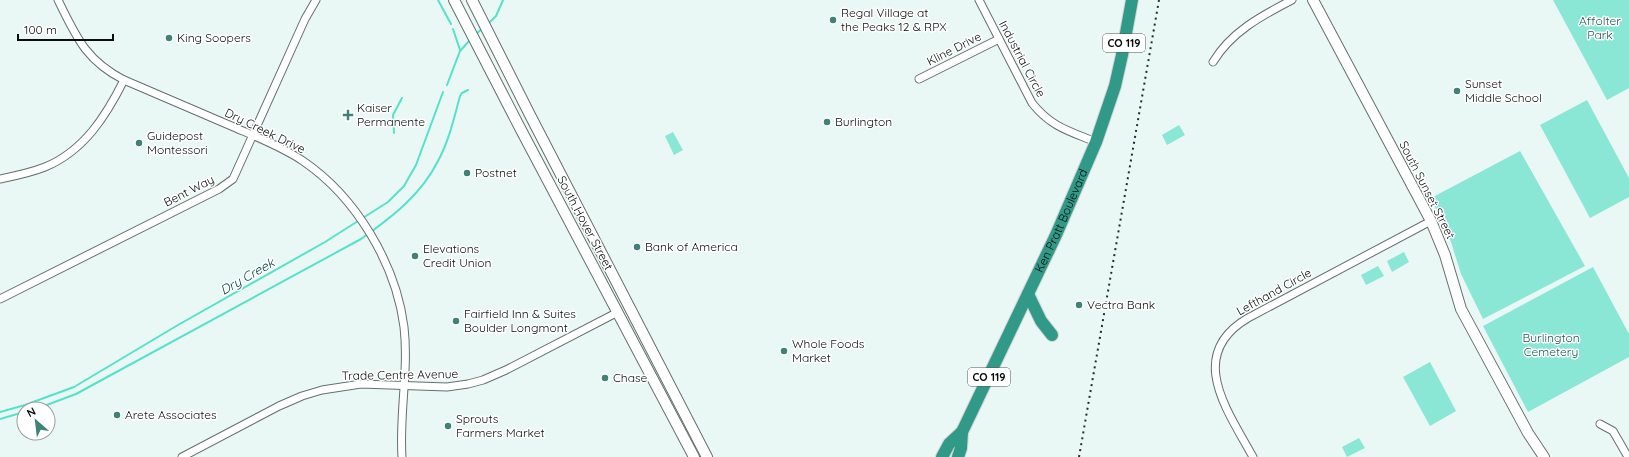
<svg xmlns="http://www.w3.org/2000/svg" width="1629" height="457" font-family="Quicksand,sans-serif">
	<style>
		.green { fill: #8ae7d5 }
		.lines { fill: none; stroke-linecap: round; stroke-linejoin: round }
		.stream { stroke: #55e1ca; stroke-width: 2 }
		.street-casing { stroke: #64706d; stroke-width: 9 }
		.secondary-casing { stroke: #64706d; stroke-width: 12 }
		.highway-casing { stroke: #d3d3d3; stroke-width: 14 }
		.street { stroke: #fff; stroke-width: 7 }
		.secondary { stroke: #fff; stroke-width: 10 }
		.highway { stroke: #319988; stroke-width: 12 }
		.rail { stroke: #262b2a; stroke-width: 2; stroke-dasharray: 2 4; stroke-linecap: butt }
		.poi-dot { fill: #3f8276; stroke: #fff; stroke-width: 1.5 }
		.labels { text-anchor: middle; stroke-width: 3; stroke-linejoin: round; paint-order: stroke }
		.shield { fill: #fff; stroke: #535655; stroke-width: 1 }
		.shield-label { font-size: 11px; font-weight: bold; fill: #090d0c }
		.poi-label { font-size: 12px; fill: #090d0c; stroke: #fff; text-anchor: start }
		.park-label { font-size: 12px; fill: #19544a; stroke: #fff }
		.street-label { font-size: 12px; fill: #090d0c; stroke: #fff }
		.water-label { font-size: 13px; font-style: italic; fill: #06473d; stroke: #fff }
	</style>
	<rect width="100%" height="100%" fill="#eaf8f5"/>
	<g class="green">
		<path d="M1553 0H1629V88L1607 100Z"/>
		<path d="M1587 100 1629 178V197L1590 218 1540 125Z"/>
		<path d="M1179 125 1185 135 1167 145 1162 135Z"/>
		<path d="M673 132 683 150 674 155 665 136Z"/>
		<path d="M1520 151 1585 266 1483 319 1461 274 1451 242 1431 198Z"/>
		<path d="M1404 252 1409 262 1392 272 1387 261Z"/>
		<path d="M1378 266 1384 276 1366 285 1361 275Z"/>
		<path d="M1593 267 1629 334V357L1528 412 1483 326Z"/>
		<path d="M1430 362 1456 411 1430 426 1403 377Z"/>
		<path d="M1359 438 1365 448 1347 457 1342 447Z"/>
	</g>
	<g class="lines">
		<g class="stream">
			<path d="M438 0 451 24"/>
			<path d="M488 24 496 16 503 0"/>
			<path d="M453 29 460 50"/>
			<path d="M476 34 483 28"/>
			<path d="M447 85 460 51 470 40"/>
			<path d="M394 133 393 115 402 98"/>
			<path d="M36 409 76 394 361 239C392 217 421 195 438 161 449 141 454 118 460 96L462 93 468 90"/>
			<path d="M0 412 25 405 74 387 178 325 325 242 388 202 404 186 416 165 443 92"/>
			<path d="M0 419 24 412"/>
		</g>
		<defs>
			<g id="street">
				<path d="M58 0C76 36 85 60 124 80 159 95 194 110 229 125 254 136 281 146 303 161 356 197 396 264 404 327 409 370 399 414 402 457"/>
				<path d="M979 0 1032 103C1051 127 1069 131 1096 142"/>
				<path d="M1213 62C1231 32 1261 16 1292 0"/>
				<path d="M919 79 999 39"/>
				<path d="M0 179C15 176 30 173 45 167 84 151 106 116 124 80"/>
				<path d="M0 299 219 189 233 179 305 19 316 0"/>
				<path d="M1600 424 1613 431 1628 457"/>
				<path d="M182 457 279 406 302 396 322 390 361 384 447 387 468 384 483 380 506 370 618 312"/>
				<path d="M1253 457C1228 411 1185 355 1248 318L1431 221"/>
			</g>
			<g id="secondary">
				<path d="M454 0 520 128 694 457"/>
				<path d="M472 0 530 115 707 457"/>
				<path d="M1313 0 1431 221 1445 255 1461 309 1528 433 1544 457"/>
			</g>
			<g id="highway">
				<path d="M1028 294 1041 321 1052 335"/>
				<path d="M942 457 949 444 962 432"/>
				<path id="s1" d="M958 457 961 448 962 432 1056 235 1096 142 1115 86 1122 55 1132 0"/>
			</g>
		</defs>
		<use href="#street" class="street-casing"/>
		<use href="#secondary" class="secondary-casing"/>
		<use href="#highway" class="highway-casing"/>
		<use href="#street" class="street"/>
		<use href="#secondary" class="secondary"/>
		<use href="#highway" class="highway"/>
		<path class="rail" d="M1079 457 1159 0"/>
	</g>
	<g class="poi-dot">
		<circle cx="833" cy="20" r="4"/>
		<circle cx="169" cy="38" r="4"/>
		<circle cx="1457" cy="91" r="4"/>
		<path d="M346 109h4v4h4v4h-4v4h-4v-4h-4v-4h4z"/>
		<circle cx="827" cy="122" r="4"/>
		<circle cx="139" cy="143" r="4"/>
		<circle cx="467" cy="173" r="4"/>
		<circle cx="637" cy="247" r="4"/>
		<circle cx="415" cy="256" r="4"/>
		<circle cx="1079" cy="305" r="4"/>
		<circle cx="456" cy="321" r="4"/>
		<circle cx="784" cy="351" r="4"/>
		<circle cx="605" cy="378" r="4"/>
		<circle cx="117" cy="415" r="4"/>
		<circle cx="448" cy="426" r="4"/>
	</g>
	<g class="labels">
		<g class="shield">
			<rect x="1103" y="34" width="42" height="18" rx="3"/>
			<rect x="968" y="368" width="42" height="18" rx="3"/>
		</g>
		<g class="shield-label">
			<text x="1124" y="47">CO 119</text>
			<text x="989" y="381">CO 119</text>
		</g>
		<g class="poi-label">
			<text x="841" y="17">Regal Village at<tspan x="841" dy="14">the Peaks 12 &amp; RPX</tspan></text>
			<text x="177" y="42">King Soopers</text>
			<text x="1465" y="88">Sunset<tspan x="1465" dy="14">Middle School</tspan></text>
			<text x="357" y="112">Kaiser<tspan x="357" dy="14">Permanente</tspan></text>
			<text x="835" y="126">Burlington</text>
			<text x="147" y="140">Guidepost<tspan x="147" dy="14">Montessori</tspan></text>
			<text x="475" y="177">Postnet</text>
			<text x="645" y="251">Bank of America</text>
			<text x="423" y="253">Elevations<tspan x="423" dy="14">Credit Union</tspan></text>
			<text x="1087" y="309">Vectra Bank</text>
			<text x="464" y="318">Fairfield Inn &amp; Suites<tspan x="464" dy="14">Boulder Longmont</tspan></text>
			<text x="792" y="348">Whole Foods<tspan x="792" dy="14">Market</tspan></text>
			<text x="613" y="382">Chase</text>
			<text x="125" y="419">Arete Associates</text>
			<text x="456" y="423">Sprouts<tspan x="456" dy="14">Farmers Market</tspan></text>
		</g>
		<g class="park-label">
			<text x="1600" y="25">Affolter<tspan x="1600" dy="14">Park</tspan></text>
			<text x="1551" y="342">Burlington<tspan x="1551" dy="14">Cemetery</tspan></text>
		</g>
		<g class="street-label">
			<text transform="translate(954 49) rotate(-27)" y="4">Kline Drive</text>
			<text transform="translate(1022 59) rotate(62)" y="4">Industrial Circle</text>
			<text transform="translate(265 131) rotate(26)" y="4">Dry Creek Drive</text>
			<text transform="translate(1427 190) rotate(63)" y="4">South Sunset Street</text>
			<text transform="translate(189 191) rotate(-27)" y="4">Bent Way</text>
			<text dy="4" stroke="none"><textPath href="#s1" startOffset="259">Ken Pratt Boulevard</textPath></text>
			<text transform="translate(585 223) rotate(62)" y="4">South Hover Street</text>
			<text transform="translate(1274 292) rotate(-29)" y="4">Lefthand Circle</text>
			<text transform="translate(400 375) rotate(-1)" y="4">Trade Centre Avenue</text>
		</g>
		<g class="water-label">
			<text transform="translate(247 276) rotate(-30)" y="5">Dry Creek</text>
		</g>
	</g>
	<g transform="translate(36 421) rotate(332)"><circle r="19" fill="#ffffff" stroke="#9d9e9e"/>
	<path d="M0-3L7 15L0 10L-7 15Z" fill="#3f8276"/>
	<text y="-6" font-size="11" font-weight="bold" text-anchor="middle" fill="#090d0c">N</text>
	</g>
	<path d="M18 34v6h95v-6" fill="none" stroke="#090d0c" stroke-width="2"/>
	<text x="24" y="34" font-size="12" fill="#090d0c" stroke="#ffffff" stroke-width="3" paint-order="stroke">100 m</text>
</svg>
